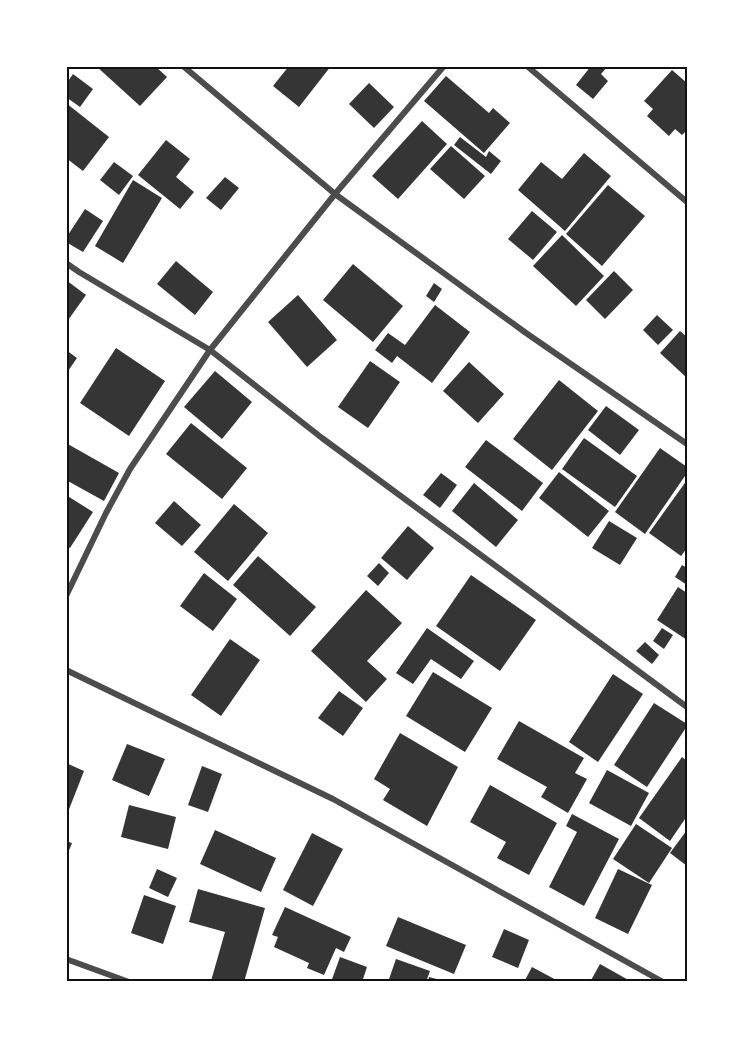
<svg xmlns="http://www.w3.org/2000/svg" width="753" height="1048" font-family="'Open Sans',sans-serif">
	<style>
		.building { fill: #353535 }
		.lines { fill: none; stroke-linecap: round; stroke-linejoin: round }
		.minor { stroke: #4c4c4c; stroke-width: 6 }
		.neatline { fill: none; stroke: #111; stroke-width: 2 }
	</style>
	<rect width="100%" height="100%" fill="#fff"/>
	<g class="building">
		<path d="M96 66H155L167 77 140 106Z"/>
		<path d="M289 66H331L299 107 273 86Z"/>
		<path d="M591 66H608L601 74 608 81 593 99 576 85Z"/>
		<path d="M672 70 687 83V130L682 135 675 129 669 136 647 116 653 109 644 101Z"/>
		<path d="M73 74 93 89 80 107 66 97V84Z"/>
		<path d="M446 76 489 113 493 108 510 123 484 153 424 101Z"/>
		<path d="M369 83 394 107 374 128 349 104Z"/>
		<path d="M66 103 109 137 83 171 66 158Z"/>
		<path d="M422 121 447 144 398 199 372 176Z"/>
		<path d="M460 137 486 157 489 151 501 161 491 174 454 145Z"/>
		<path d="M166 140 190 159 176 177 194 192 180 209 138 175Z"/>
		<path d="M451 146 485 176 464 199 430 169Z"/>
		<path d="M584 153 611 176 565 231 518 190 541 162 562 179Z"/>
		<path d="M114 162 133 176 119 195 100 180Z"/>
		<path d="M225 177 239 188 221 210 206 198Z"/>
		<path d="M133 180 162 198 123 263 95 246Z"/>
		<path d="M608 185 645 216 602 266 566 234Z"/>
		<path d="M85 209 103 221 83 252 66 242V238Z"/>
		<path d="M532 211 557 232 533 260 508 239Z"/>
		<path d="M562 235 604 276 576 306 533 266Z"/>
		<path d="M176 261 213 292 195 315 157 284Z"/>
		<path d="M353 264 403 306 373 342 323 300Z"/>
		<path d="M614 271 633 290 605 319 586 300Z"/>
		<path d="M66 280 86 295 66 323Z"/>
		<path d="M434 283 442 289 434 302 426 296Z"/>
		<path d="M298 295 337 340 307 367 268 322Z"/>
		<path d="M435 305 470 332 432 383 397 356 392 363 375 350 388 333 405 345Z"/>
		<path d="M657 315 673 330 658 345 643 330Z"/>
		<path d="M680 331 687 337V378L660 353Z"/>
		<path d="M116 348 165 381 129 436 80 403Z"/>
		<path d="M66 350 77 358 66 374Z"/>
		<path d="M370 361 400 382 368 428 338 407Z"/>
		<path d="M469 362 504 394 478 423 443 391Z"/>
		<path d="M215 371 252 402 222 439 184 407Z"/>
		<path d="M559 380 598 411 552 470 513 439Z"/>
		<path d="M606 406 639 430 620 455 588 430Z"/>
		<path d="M191 423 247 468 222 499 166 454Z"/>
		<path d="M584 438 637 476 615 507 562 469Z"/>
		<path d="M486 440 543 483 522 511 465 467Z"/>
		<path d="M66 443 119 473 104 501 66 480Z"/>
		<path d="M660 448 687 467V473L645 534 615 512Z"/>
		<path d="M559 472 609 511 588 537 539 498Z"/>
		<path d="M441 473 457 485 440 508 423 495Z"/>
		<path d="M687 480V548L681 556 649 533Z"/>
		<path d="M474 483 518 520 496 547 452 511Z"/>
		<path d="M66 495 93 512 70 548 66 546Z"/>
		<path d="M174 501 201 525 182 546 155 523Z"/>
		<path d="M234 504 268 533 228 581 194 552Z"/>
		<path d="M609 521 637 538 620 565 592 548Z"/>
		<path d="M408 526 434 548 407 580 381 558Z"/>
		<path d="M258 556 316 607 290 636 233 585Z"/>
		<path d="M379 563 389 573 378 586 367 576Z"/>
		<path d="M682 565 687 568V585L675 577Z"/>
		<path d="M204 573 237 599 213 631 180 606Z"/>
		<path d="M471 575 536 620 500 671 436 626Z"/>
		<path d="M678 587 687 593V640L657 620Z"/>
		<path d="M366 590 402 623 367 661 387 679 366 702 311 651Z"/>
		<path d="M427 628 474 661 461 679 431 659 413 684 396 673Z"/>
		<path d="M662 628 673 635 664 649 653 641Z"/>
		<path d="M230 639 260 660 221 716 191 695Z"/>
		<path d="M645 642 659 655 652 664 636 651Z"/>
		<path d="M433 672 492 708 465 752 406 716Z"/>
		<path d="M613 674 643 694 598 762 569 742Z"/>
		<path d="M339 691 363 708 343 736 318 718Z"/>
		<path d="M654 703 687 724V726L647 787 614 765Z"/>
		<path d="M519 721 584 758 575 773 587 779 568 813 541 797 547 787 497 759Z"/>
		<path d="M400 733 458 767 427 826 383 800 390 789 374 779Z"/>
		<path d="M127 744 165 759 149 796 112 780Z"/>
		<path d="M682 757 687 761V816L670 841 639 818Z"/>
		<path d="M66 763 84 771 66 817Z"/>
		<path d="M202 766 222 774 208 812 188 805Z"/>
		<path d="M607 770 649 793 631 826 589 803Z"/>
		<path d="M490 785 557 823 529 875 497 858 506 842 470 822Z"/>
		<path d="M129 805 176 817 168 849 121 837Z"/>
		<path d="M572 814 619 839 584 906 549 887 577 832 566 826Z"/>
		<path d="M636 824 672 848 649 883 613 859Z"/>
		<path d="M215 830 276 858 261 892 200 864Z"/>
		<path d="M687 830V866L670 853Z"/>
		<path d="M312 833 343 849 313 906 283 890Z"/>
		<path d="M66 841 72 843 66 858Z"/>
		<path d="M157 869 177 878 168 897 149 888Z"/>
		<path d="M618 869 652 885 628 934 595 918Z"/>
		<path d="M198 889 265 908 244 982 211 981 225 932 189 922Z"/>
		<path d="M144 895 176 906 163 944 131 933Z"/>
		<path d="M285 907 351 937 344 952 336 948 324 975 307 968 309 963 274 947 278 937 272 935Z"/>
		<path d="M398 917 466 945 454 974 386 946Z"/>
		<path d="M504 929 529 940 518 968 492 957Z"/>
		<path d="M340 957 367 967 362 982H331Z"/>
		<path d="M396 959 430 971 426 982H388Z"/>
		<path d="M600 964 632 982H590Z"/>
		<path d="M532 967 560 982H524Z"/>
		<path d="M429 977 444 981V982H428Z"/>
	</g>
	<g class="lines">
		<g class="minor">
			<path d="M183 66 335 194 526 333 687 444"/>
			<path d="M527 66 687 202"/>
			<path d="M66 263 79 272 210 350 322 438 687 707"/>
			<path d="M66 596 106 513 130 469 210 350 335 194 444 66"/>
			<path d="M66 670 333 799 663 982"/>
			<path d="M66 959 129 982"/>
		</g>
	</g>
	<rect width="753" height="1048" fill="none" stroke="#ffffff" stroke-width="135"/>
	<rect x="68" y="68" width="618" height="912" class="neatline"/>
</svg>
